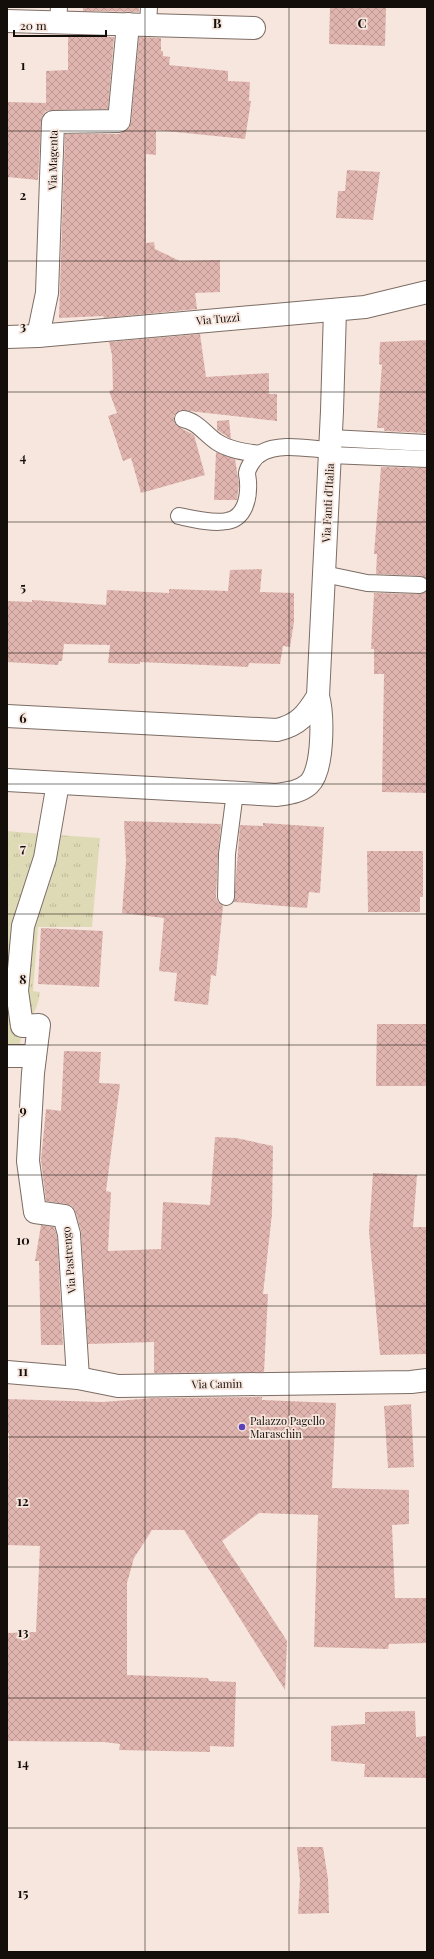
<svg xmlns="http://www.w3.org/2000/svg" width="434" height="1959" font-family="'Playfair Display',serif">
	<style>
		.grass { fill: url(#grass-tufts) }
		.building { fill: url(#building-cross-hatch) }
		.lines { fill: none; stroke-linecap: round; stroke-linejoin: round }
		.lane-casing { stroke: #7c6d65; stroke-width: 18 }
		.street-casing { stroke: #7c6d65; stroke-width: 24 }
		.lane { stroke: #fff; stroke-width: 16 }
		.street { stroke: #fff; stroke-width: 22 }
		.grid { fill: none; stroke: #130e0a; stroke-width: 1; stroke-opacity: 0.55 }
		.poi-dot { fill: #5a41b9; stroke: #f7e6dd; stroke-width: 1.5 }
		.labels { text-anchor: middle; stroke-width: 3.5; stroke-linejoin: round; paint-order: stroke }
		.street-label { font-size: 11px; fill: #130e0a; stroke: #f7e6dd }
		.poi-label { font-size: 11px; fill: #130e0a; stroke: #f7e6dd; text-anchor: start }
		.grid-label { font-size: 13px; text-anchor: middle; font-weight: bold; fill: #130e0a; stroke: #f7e6dd; stroke-width: 3.5; stroke-linejoin: round; paint-order: stroke }
	</style>
	<defs>
		<pattern id="grass-tufts" width="24" height="20" patternUnits="userSpaceOnUse"><rect width="24" height="20" fill="#dfdab6"/><path d="M3 7l-1-3M5 7V3M7 7l1-3M15 17l-1-3M17 17v-4M19 17l1-3" fill="none" stroke="#beba9b"/></pattern>
		<pattern id="building-cross-hatch" width="8" height="8" patternUnits="userSpaceOnUse"><rect width="8" height="8" fill="#e0b5af"/><path d="M0 0l8 8M0 8l8-8" fill="none" stroke="#bf9a95"/></pattern>
	</defs>
	<rect width="100%" height="100%" fill="#f7e6dd"/>
	<g class="grass">
		<path d="M7 831 42 834 23 1027 19 1049 7 1048Z"/>
		<path d="M57 835 100 838 92 927H38L33 991 40 992C39 1001 36 1013 28 1019L27 953Z"/>
	</g>
	<g class="building">
		<path d="M83 7H139V12L83 11Z"/>
		<path d="M330 7H386L385 46 329 44Z"/>
		<path d="M68 35 114 37 108 109 53 110 46 111 42 116 41 122 38 180 7 177V102L46 103V71L68 70Z"/>
		<path d="M139 37 161 38V51H163V56L170 57 169 65 228 71V81L250 82 249 101H251L245 139 156 130V155L146 154V243L154 242 155 249 180 261 220 260V292L195 293 197 309 104 318 103 316 59 318 65 134H119L129 128 131 122Z"/>
		<path d="M347 170 380 172 373 220 336 218 338 191H345Z"/>
		<path d="M200 334 206 377 269 373V394H277V421L180 410 174 416V422L177 426 194 435 205 475 141 493 131 458 123 461 108 416 117 413 109 391 113 390 112 355 109 342Z"/>
		<path d="M427 340V433L384 431V428H377L382 365 379 364 380 342Z"/>
		<path d="M229 420 231 439 217 430V421Z"/>
		<path d="M216 452 235 459 239 484 237 500H214Z"/>
		<path d="M381 467 427 468V579L420 576 376 574 377 554H374Z"/>
		<path d="M262 569 260 592 294 593V622L290 647 283 646 280 664 249 663 248 667 140 662V664L108 663 110 645 64 644 62 661H59L58 665 7 662V601L32 602V600L106 605 107 590 169 593V589L228 591 230 570Z"/>
		<path d="M427 591V793L382 792 384 674H374V649H371L374 593 420 594Z"/>
		<path d="M124 821 221 824 218 854 216 897 218 902 223 906 216 976 211 975 208 1005 174 1001 177 973 159 971 164 918 122 913 126 861Z"/>
		<path d="M263 823 324 827 320 893 309 892 307 908 234 902 240 825 263 826Z"/>
		<path d="M367 851H423V897H420V912H368Z"/>
		<path d="M41 928 103 931 99 987 38 984Z"/>
		<path d="M377 1024H427V1086H376Z"/>
		<path d="M64 1051 101 1052 99 1083 120 1084 106 1191 111 1192 108 1251 161 1249 163 1202 210 1205 215 1137 236 1138 273 1146 272 1214 263 1294H268L264 1372 154 1373V1342L88 1344 81 1231 76 1213 72 1206 66 1204 46 1201 41 1160 46 1109 61 1111Z"/>
		<path d="M373 1173 417 1175 413 1227H426L427 1354 380 1355 369 1231Z"/>
		<path d="M41 1225 54 1227 57 1236 63 1345H41L39 1261H35Z"/>
		<path d="M262 1397V1400L336 1403 332 1488 409 1490V1524L392 1525 395 1598H427V1643L389 1644 388 1649 314 1647 318 1515 259 1513 222 1541 287 1641 285 1690 184 1530H152L134 1558 127 1583V1675L208 1678 209 1681 236 1682 234 1747 210 1746V1752L119 1750 120 1744 104 1742 7 1741V1633L36 1632 40 1546 7 1545 9 1433 7 1432V1399L103 1402 153 1398Z"/>
		<path d="M411 1404 414 1467 388 1468 384 1406Z"/>
		<path d="M415 1711 416 1737 427 1736V1778L364 1777 365 1764 331 1761V1726L365 1724V1712Z"/>
		<path d="M297 1847H323L328 1879 329 1913 298 1914 300 1880Z"/>
	</g>
	<g class="lines">
		<defs>
			<g id="lane">
				<path d="M58 22 59 7"/>
				<path d="M148 24 149 7"/>
				<path d="M183 419C197 421 205 434 217 442 229 450 245 452 260 454"/>
				<path d="M331 438 427 443"/>
				<path d="M330 455 427 459"/>
				<path d="M179 516C193 519 213 524 227 521 245 518 249 498 248 482 248 479 247 476 247 473 248 467 255 456 261 453 280 442 309 449 330 450"/>
				<path d="M324 574 367 583 420 585"/>
				<path d="M226 897 227 854 235 792"/>
			</g>
			<g id="street">
				<path d="M7 21 254 28"/>
				<path d="M38 336 47 293 53 122 119 121 128 24"/>
				<path d="M7 337 38 336 365 307 427 292"/>
				<path d="M7 716 277 730C299 725 307 714 318 696"/>
				<path d="M7 780 277 795C289 793 300 792 309 784 324 770 323 714 318 696L332 411 335 310"/>
				<path d="M58 783 45 858 23 926 17 991 22 1026 39 1025 33 1073 28 1161 35 1212 64 1216 69 1234 78 1378"/>
				<path d="M7 1056H35"/>
				<path d="M7 1372 78 1378 118 1386 411 1382 427 1380"/>
			</g>
		</defs>
		<use href="#lane" class="lane-casing"/>
		<use href="#street" class="street-casing"/>
		<use href="#lane" class="lane"/>
		<use href="#street" class="street"/>
	</g>
	<path class="grid" d="M145 7V1952M289 7V1952M7 131H427M7 261H427M7 392H427M7 522H427M7 653H427M7 784H427M7 914H427M7 1045H427M7 1175H427M7 1306H427M7 1437H427M7 1567H427M7 1698H427M7 1828H427"/>
	<circle class="poi-dot" cx="242" cy="1427" r="4"/>
	<g class="labels">
		<g class="street-label">
			<text transform="translate(53 160) rotate(-89)" y="4">Via Magenta</text>
			<text transform="translate(218 319) rotate(-5)" y="4">Via Tuzzi</text>
			<text transform="translate(328 503) rotate(-87)" y="4">Via Fanti d'Italia</text>
			<text transform="translate(69 1260) rotate(-95)" y="4">Via Pastrengo</text>
			<text transform="translate(217 1384) rotate(-1)" y="4">Via Camin</text>
		</g>
		<g class="poi-label">
			<text x="250" y="1425">Palazzo Pagello<tspan x="250" dy="13">Maraschin</tspan></text>
		</g>
	</g>
	<g class="grid-label">
		<text x="217" y="28">B</text>
		<text x="362" y="28">C</text>
		<text x="23" y="70">1</text>
		<text x="23" y="200">2</text>
		<text x="23" y="331">3</text>
		<text x="23" y="462">4</text>
		<text x="23" y="592">5</text>
		<text x="23" y="723">6</text>
		<text x="23" y="853">7</text>
		<text x="23" y="984">8</text>
		<text x="23" y="1115">9</text>
		<text x="23" y="1245">10</text>
		<text x="23" y="1376">11</text>
		<text x="23" y="1506">12</text>
		<text x="23" y="1637">13</text>
		<text x="23" y="1768">14</text>
		<text x="23" y="1898">15</text>
	</g>
	<rect width="434" height="1959" fill="none" stroke="#130e0a" stroke-width="16"/>
	<path d="M14 30v6h92v-6" fill="none" stroke="#130e0a" stroke-width="2"/>
	<text x="20" y="30" font-size="12" fill="#130e0a" stroke="#f7e6dd" stroke-width="3" paint-order="stroke">20 m</text>
</svg>
